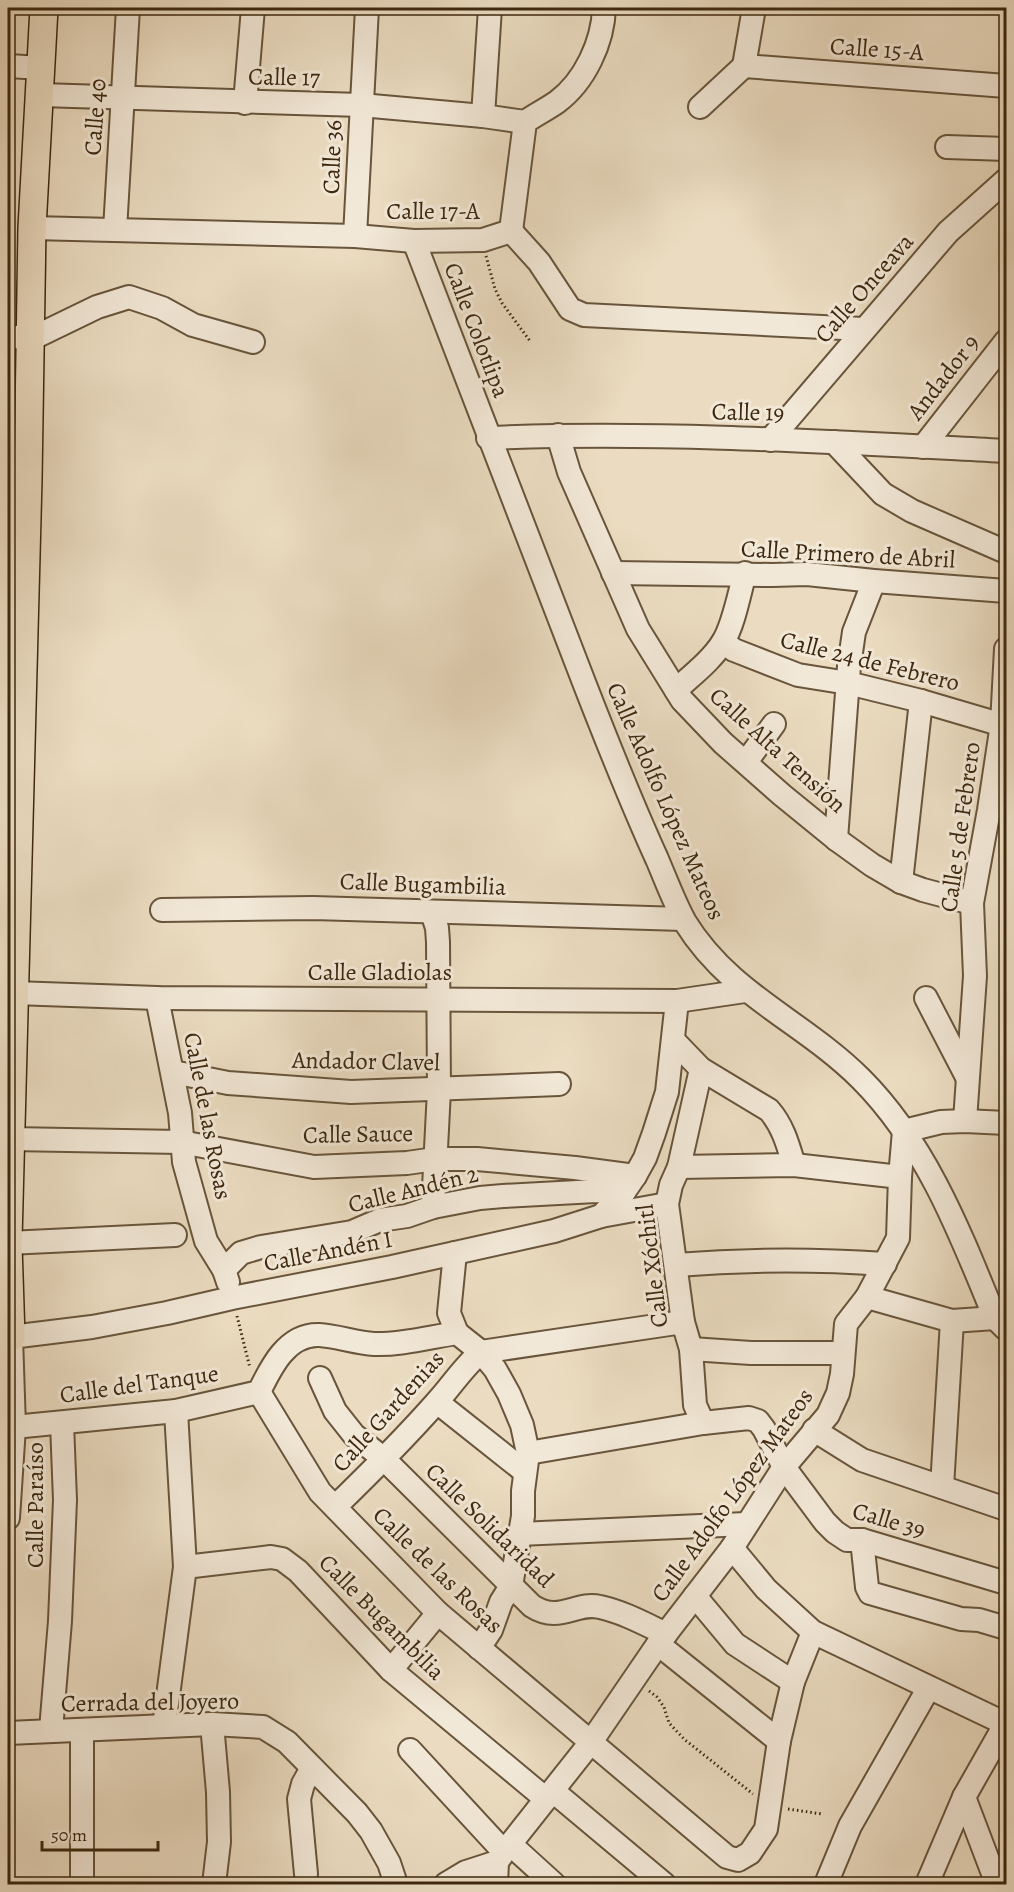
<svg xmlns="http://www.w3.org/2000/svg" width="1014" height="1892" font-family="Alegreya,serif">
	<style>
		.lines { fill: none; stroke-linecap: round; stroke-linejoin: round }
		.minor-casing { stroke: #68553c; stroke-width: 26 }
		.major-casing { stroke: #3d280f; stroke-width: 30 }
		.path { stroke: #3d280f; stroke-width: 3; stroke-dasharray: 1.5 3; stroke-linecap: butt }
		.minor { stroke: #f2e8d7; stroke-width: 22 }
		.major { stroke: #ebdcc1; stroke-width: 27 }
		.labels { text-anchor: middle; stroke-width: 6; stroke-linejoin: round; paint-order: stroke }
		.street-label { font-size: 24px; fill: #3d280f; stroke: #f2e8d7 }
	</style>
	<rect width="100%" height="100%" fill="#ebdcc1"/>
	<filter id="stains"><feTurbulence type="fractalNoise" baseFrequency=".00333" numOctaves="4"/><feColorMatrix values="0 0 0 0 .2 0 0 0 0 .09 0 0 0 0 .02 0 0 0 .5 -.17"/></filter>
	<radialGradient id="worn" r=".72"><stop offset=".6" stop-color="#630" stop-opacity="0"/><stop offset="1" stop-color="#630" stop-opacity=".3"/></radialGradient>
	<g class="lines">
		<defs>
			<g id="minor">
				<path d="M8 66 42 68"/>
				<path d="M744 66 1006 86"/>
				<path d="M744 66 754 8"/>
				<path d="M41 95 361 105 483 116 525 122"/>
				<path d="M245 103 253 8"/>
				<path d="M700 107 744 66"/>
				<path d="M483 116 490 8"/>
				<path d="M947 147 1006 149"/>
				<path d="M32 228 355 236 414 241 483 240 511 231"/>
				<path d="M115 230 128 8"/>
				<path d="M511 231 539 262 570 309 584 315 863 329"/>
				<path d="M511 231 525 122C535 115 547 109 557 102 585 81 603 42 604 8"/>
				<path d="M355 236 367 8"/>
				<path d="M414 241C470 390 527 538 585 685 608 744 631 802 657 859 666 880 674 902 685 922 730 995 803 1021 861 1079 927 1145 961 1235 995 1318L1006 1329"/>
				<path d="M8 336 31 339 97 307 129 297 162 308 193 325 253 342"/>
				<path d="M558 435 569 472 638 629 682 700 723 743 782 795 836 839 872 865 901 882 923 890 972 903"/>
				<path d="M488 438C661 431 834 442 1006 451"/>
				<path d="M770 440 948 232 1006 180"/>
				<path d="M834 442 883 494 912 511 1006 552"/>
				<path d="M923 447 1006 341"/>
				<path d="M8 478 28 479"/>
				<path d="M613 573 772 575 807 574 874 581 1006 591"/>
				<path d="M723 642 734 650 798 675 848 683 921 701 1006 726"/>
				<path d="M676 690C692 675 711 661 723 642 734 624 739 594 745 573"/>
				<path d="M746 762 774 724"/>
				<path d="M836 839 849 666 854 632 874 581"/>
				<path d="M901 882 921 701"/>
				<path d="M162 910 313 908 683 919"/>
				<path d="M432 912 437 928 438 942 439 1090 433 1207"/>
				<path d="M14 993 157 998 677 1001 745 991"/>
				<path d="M157 998 180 1113 184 1162 206 1241 224 1270 228 1282"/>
				<path d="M926 998 967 1077"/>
				<path d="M673 1040 701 1069 769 1110C783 1126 788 1145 794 1165"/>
				<path d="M701 1069 679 1167 671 1185 667 1204 683 1322 691 1349 695 1405 703 1423"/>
				<path d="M173 1072 228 1083 351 1092 559 1084"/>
				<path d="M965 1121 975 976 972 903 989 810 1002 724 1006 649"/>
				<path d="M904 1131 941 1122 965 1121 1006 1123"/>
				<path d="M10 1139 181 1142 314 1167 407 1163 435 1159H477L575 1168 635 1176"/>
				<path d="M679 1167 794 1165 900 1177"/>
				<path d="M601 1216 667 1204"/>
				<path d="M8 1243 175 1235"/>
				<path d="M455 1253 449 1313 457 1333"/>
				<path d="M676 1265C748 1259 813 1259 885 1264"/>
				<path d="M224 1270 241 1253 261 1247 352 1232 380 1220 407 1216 433 1207 480 1198 503 1196 596 1191 624 1192"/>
				<path d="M867 1297 952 1321 995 1318"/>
				<path d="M691 1349 751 1353H843"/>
				<path d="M320 1378 335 1411 354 1435 384 1459 532 1606C560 1624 576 1601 600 1607 623 1612 645 1624 666 1634"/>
				<path d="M259 1392 320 1492 438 1613 727 1857 738 1860 750 1853 766 1829 779 1741 793 1682 813 1632"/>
				<path d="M437 1402 524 1471"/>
				<path d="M14 1427 176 1411 259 1392C271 1367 287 1334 319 1335 337 1336 356 1343 374 1344 401 1345 430 1337 457 1333L481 1352 495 1369 509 1394 522 1425 528 1453 523 1491V1516L511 1586 501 1602 491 1630 479 1648"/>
				<path d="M814 1430 862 1460 1006 1509"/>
				<path d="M528 1453 703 1423 749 1418 758 1421 764 1429 784 1467 825 1522 835 1532 847 1540H862L1006 1583"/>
				<path d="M942 1487 952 1321"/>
				<path d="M335 1507C369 1474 403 1440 435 1404 451 1387 463 1367 481 1352L683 1322"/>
				<path d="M8 1518 14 1427 11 1337 92 1327 167 1313 232 1298 392 1267 554 1231 601 1216 624 1192 635 1176 645 1158 654 1133 667 1092 677 1001"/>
				<path d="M519 1534 746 1524"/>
				<path d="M862 1540 867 1587 870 1593 961 1619 979 1620 1006 1628"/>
				<path d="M732 1548 766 1589 813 1632 1006 1724"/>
				<path d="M185 1567 271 1557 282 1559 298 1571 391 1670 546 1799"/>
				<path d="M695 1596 735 1644 793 1682"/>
				<path d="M658 1644 779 1741"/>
				<path d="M391 1670 438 1613"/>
				<path d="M212 1724 218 1792 219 1842 214 1884"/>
				<path d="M164 1726 185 1567 176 1411"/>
				<path d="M51 1730 60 1621 65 1500 62 1423"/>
				<path d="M82 1730V1884"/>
				<path d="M8 1733 212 1724 263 1727 287 1742 357 1813 371 1831 389 1863 396 1884"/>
				<path d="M410 1750 504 1852"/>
				<path d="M553 1791 664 1884"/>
				<path d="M964 1797 997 1884"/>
				<path d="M510 1844 554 1884"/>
				<path d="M306 1874 299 1799 303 1784 312 1768"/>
				<path d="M446 1884 466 1872 497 1862"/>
				<path d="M496 1884 497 1862 504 1852 591 1742 658 1644 732 1548 784 1467 828 1415 838 1393 842 1374 846 1324 867 1297 898 1238 900 1177 904 1131"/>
				<path d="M826 1884 850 1826 928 1689"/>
				<path d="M927 1884 964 1797 1006 1723"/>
			</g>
			<g id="major">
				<path d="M8 1240 28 479 32 228 44 8"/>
				<path d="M8 1245 11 1337"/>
			</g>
		</defs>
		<use href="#minor" class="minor-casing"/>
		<use href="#major" class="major-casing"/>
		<g class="path">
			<path d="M486 256 495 289 502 303 530 341"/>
			<path d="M237 1316 250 1368"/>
			<path d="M649 1691 657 1697 664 1707 669 1723 684 1739 753 1794"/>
			<path d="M788 1809 822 1814"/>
		</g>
		<use href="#minor" class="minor"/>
		<use href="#major" class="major"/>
	</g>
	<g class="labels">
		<g class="street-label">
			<text transform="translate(877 49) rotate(4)" y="8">Calle 15-A</text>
			<text transform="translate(284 77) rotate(1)" y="8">Calle 17</text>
			<text transform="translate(95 117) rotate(-86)" y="8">Calle 40</text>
			<text transform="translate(332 157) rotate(-88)" y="8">Calle 36</text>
			<text x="433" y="219">Calle 17-A</text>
			<text transform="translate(864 288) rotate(-49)" y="8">Calle Onceava</text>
			<text transform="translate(477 330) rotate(69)" y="8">Calle Colotlipa</text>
			<text transform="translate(943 377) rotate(-52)" y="8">Andador 9</text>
			<text transform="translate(748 412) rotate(1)" y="8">Calle 19</text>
			<text transform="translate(848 554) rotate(3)" y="8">Calle Primero de Abril</text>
			<text transform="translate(870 661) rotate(14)" y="8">Calle 24 de Febrero</text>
			<text transform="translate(778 750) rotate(42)" y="8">Calle Alta Tensión</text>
			<text transform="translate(666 801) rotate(66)" y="8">Calle Adolfo López Mateos</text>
			<text transform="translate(960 827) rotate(-82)" y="8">Calle 5 de Febrero</text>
			<text transform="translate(423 884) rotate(2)" y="8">Calle Bugambilia</text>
			<text x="380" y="980">Calle Gladiolas</text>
			<text transform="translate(366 1061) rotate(1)" y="8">Andador Clavel</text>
			<text transform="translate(208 1116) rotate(79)" y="8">Calle de las Rosas</text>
			<text transform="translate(358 1134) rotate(-1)" y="8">Calle Sauce</text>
			<text transform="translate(413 1189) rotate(-14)" y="8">Calle Andén 2</text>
			<text transform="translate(328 1251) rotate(-11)" y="8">Calle Andén I</text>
			<text transform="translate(652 1266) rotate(-97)" y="8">Calle Xóchitl</text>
			<text transform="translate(139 1384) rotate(-8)" y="8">Calle del Tanque</text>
			<text transform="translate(388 1411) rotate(-48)" y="8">Calle Gardenias</text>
			<text transform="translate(732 1495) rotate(-54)" y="8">Calle Adolfo López Mateos</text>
			<text transform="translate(35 1505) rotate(-90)" y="8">Calle Paraíso</text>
			<text transform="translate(889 1520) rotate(16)" y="8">Calle 39</text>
			<text transform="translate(490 1525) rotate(44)" y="8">Calle Solidaridad</text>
			<text transform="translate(438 1570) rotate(44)" y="8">Calle de las Rosas</text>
			<text transform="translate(382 1617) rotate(45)" y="8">Calle Bugambilia</text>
			<text transform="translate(150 1702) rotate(-1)" y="8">Cerrada del Joyero</text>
		</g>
	</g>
	<rect width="1014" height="1892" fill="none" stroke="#ebdcc1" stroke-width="30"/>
	<rect x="9" y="9" width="996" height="1874" fill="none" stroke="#3d280f" stroke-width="3"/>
	<rect x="15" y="15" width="984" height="1862" fill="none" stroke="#3d280f" stroke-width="1.5"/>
	<path d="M42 1841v9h116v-9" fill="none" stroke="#3d280f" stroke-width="3"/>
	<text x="51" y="1841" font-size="18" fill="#3d280f" stroke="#f2e8d7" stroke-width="4.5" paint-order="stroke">50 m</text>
	<rect width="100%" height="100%" filter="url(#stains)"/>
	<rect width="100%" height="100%" fill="url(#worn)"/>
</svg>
